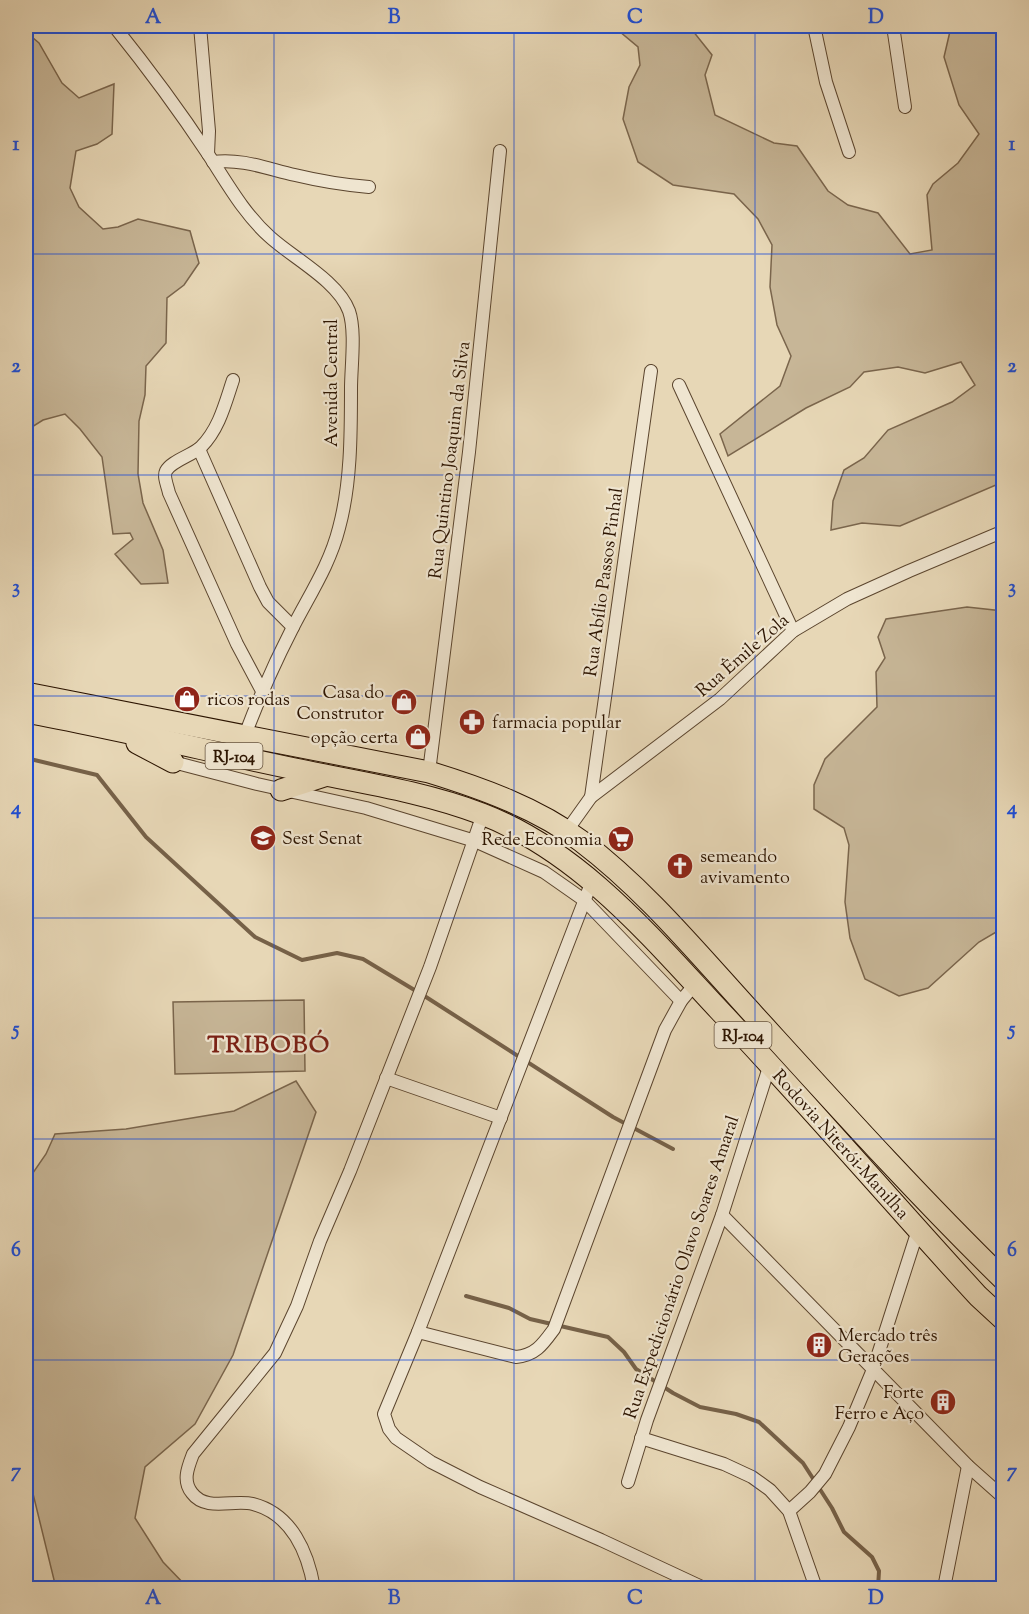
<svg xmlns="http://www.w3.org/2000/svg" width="1029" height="1614" font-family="'Sorts Mill Goudy',serif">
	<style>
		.green { fill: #c7b697; stroke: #7a654c; stroke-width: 1.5 }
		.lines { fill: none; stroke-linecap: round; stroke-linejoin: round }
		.stream { stroke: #766148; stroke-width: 4 }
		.street-casing { stroke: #5b452e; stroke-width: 14 }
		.highway-casing { stroke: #2c1400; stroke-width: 23 }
		.street { stroke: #efe5d0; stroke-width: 12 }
		.highway { stroke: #e7d7b6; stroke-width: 21 }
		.grid { fill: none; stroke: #1d4ed8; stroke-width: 1.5; stroke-opacity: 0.55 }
		.labels { text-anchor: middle; stroke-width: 4.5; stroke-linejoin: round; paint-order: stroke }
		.shield { fill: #efe5d0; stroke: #66533e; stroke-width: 1.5 }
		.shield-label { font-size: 16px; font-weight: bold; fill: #2c1400 }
		.street-label { font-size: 18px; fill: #2c1400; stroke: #efe5d0 }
		.poi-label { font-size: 18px; fill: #2c1400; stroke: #efe5d0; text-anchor: start }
		.district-label { font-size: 24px; font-weight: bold; letter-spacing: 1.5px; fill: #7a1f14; stroke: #efe5d0 }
		.neatline { fill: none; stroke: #1d4ed8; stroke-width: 2 }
		.grid-label { font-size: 20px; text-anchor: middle; font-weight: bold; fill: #1d4ed8 }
	</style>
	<rect width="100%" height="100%" fill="#e7d7b6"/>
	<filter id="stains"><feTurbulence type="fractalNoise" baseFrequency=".00333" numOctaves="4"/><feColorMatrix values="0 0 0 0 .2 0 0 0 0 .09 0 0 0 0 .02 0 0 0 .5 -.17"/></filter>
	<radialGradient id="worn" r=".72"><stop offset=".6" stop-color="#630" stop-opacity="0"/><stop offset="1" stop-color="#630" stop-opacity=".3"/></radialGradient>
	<g class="green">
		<path d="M613 26H667L672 30 689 26 712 55 705 75 715 115 774 143 797 146 828 191 848 205 878 213 910 254 932 250 927 195 933 184 958 163 979 134 959 105 944 57 951 27 952 26H1003V482L900 526 862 523 831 530 833 501 844 470 864 458 888 430 952 402 975 385 961 362 925 373 898 367 864 372 850 387 806 408 728 456 720 434 780 386 791 356 777 325 770 287 772 245 758 219 734 194 673 185 638 162 623 119 629 87 640 65 638 47Z"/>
		<path d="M26 32 39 43 62 83 79 98 114 84 112 134 97 144 76 151 70 188 79 207 103 229 118 227 138 219 190 231 199 263 184 285 167 298 166 343 146 366 145 395 139 421 138 474 143 503 163 550 168 583 141 584 115 554 133 539 130 533 113 534 102 457 80 429 65 414 43 420 32 427H26V282L31 266 26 259Z"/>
		<path d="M967 607 1003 611V928L979 942 928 988 899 996 865 979 850 938 845 902 849 845 844 828 814 809V785L825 759 877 707 876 672 885 658 878 637 886 619Z"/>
		<path d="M304 1000 305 1071 175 1074 173 1002Z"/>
		<path d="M296 1081 316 1112 233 1355 195 1424 145 1467 135 1518 163 1562 188 1588H56L26 1465V1183L46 1154 55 1134 126 1129 234 1111Z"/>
	</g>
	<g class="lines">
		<g class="stream">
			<path d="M26 758 97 775 146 837 255 937 302 960 337 953 363 959 426 997 613 1117 673 1149"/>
			<path d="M466 1296 509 1308 530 1319 608 1337 624 1352 636 1369 673 1393 700 1407 736 1414 759 1422 803 1463 832 1508 844 1532 872 1557 879 1571 878 1588"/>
		</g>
		<defs>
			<g id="street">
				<path d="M114 26C147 67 179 110 208 154 227 183 244 214 270 237 293 258 338 281 349 311 356 331 351 367 351 388 351 434 351 484 339 528 330 564 310 594 293 627 275 662 259 698 245 735"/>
				<path d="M200 26 209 131 208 154"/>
				<path d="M814 26 826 82 849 152"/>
				<path d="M893 26 905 107"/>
				<path d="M213 162C241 158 268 169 295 175 320 181 344 185 369 187"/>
				<path d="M233 380C225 404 219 429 201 447 193 455 171 461 166 471 163 477 168 487 169 493L237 644 262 691"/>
				<path d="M679 385 793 631"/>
				<path d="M199 449 260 587 268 602 293 627"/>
				<path d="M173 762 257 784 366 808 475 841 544 872 584 900 681 1001"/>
				<path d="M429 772 469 452 500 151"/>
				<path d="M591 797 651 371"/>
				<path d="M566 832 591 797 720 699 793 631 847 599 909 571 1004 531"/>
				<path d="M592 881 418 1332 384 1414 389 1429 396 1438 431 1462 480 1487 601 1540 704 1588"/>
				<path d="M386 1078 501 1118"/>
				<path d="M722 1215 968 1466 1004 1498"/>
				<path d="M418 1332 516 1357C536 1355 543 1344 554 1329L665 1030 681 1001 695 984"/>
				<path d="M641 1438 724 1464 752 1477 770 1490 789 1511 816 1588"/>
				<path d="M628 1482 647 1420 722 1215 770 1064"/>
				<path d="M789 1511 810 1492 825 1474 849 1427 874 1367 918 1230"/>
				<path d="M314 1588C308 1553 292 1514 253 1504 234 1499 206 1512 192 1493 182 1481 188 1467 193 1454L275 1353 297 1306 320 1241 350 1171 430 967 483 814"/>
				<path d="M944 1588 968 1466"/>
			</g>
			<g id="highway">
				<path d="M26 693 429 772C481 788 537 808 581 841 646 890 699 955 754 1015 836 1105 917 1195 1004 1280"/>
				<path d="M26 712C116 729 205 750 295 769 357 782 422 791 482 814 579 851 650 936 719 1010 807 1103 891 1201 978 1296L1004 1320"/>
				<path d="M137 743 173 762"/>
				<path d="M281 790 324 776"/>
			</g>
		</defs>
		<use href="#street" class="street-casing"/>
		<use href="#highway" class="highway-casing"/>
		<use href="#street" class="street"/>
		<use href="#highway" class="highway"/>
	</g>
	<path class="grid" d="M274 26V1588M514 26V1588M755 26V1588M26 254H1004M26 475H1004M26 696H1004M26 918H1004M26 1139H1004M26 1360H1004"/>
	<defs>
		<symbol id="shop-disc" viewBox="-11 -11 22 22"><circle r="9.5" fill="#8f2418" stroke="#efe5d0"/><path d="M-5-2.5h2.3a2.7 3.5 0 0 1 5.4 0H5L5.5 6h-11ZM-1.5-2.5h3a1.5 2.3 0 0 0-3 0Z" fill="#fff"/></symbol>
		<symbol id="pharmacy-disc" viewBox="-11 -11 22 22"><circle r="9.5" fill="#8f2418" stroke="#efe5d0"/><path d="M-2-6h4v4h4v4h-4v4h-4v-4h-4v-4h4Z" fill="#fff"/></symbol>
		<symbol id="school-disc" viewBox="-11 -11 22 22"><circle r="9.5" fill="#8f2418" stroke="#efe5d0"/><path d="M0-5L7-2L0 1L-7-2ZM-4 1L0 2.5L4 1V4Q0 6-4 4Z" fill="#fff"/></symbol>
		<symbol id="supermarket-disc" viewBox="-11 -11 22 22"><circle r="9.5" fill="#8f2418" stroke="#efe5d0"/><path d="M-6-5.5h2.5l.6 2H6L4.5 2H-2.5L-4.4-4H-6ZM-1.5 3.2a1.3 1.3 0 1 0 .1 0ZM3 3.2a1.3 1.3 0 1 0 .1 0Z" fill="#fff"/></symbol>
		<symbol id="church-disc" viewBox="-11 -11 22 22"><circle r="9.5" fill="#8f2418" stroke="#efe5d0"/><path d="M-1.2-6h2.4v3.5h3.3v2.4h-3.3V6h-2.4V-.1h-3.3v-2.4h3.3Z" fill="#fff"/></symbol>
		<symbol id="building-disc" viewBox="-11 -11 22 22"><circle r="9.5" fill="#8f2418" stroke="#efe5d0"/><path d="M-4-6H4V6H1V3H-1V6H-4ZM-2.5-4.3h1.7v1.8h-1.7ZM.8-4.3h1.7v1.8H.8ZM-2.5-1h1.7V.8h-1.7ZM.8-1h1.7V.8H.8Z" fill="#fff"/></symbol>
	</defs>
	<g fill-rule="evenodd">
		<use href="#shop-disc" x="172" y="684" width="30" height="30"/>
		<use href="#shop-disc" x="389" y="687" width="30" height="30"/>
		<use href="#pharmacy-disc" x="457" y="707" width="30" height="30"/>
		<use href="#shop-disc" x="403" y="722" width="30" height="30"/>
		<use href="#school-disc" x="248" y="823" width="30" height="30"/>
		<use href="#supermarket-disc" x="606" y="824" width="30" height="30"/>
		<use href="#church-disc" x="665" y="851" width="30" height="30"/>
		<use href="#building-disc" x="804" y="1330" width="30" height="30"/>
		<use href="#building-disc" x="928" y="1387" width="30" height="30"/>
	</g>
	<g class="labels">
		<g class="shield">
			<rect x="205.5" y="743" width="57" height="26" rx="4.5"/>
			<rect x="714.5" y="1022" width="57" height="26" rx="4.5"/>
		</g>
		<g class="shield-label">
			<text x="234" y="762">RJ-104</text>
			<text x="743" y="1041">RJ-104</text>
		</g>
		<g class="street-label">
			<text transform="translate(331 383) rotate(-90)" y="6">Avenida Central</text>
			<text transform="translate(449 460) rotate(-83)" y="6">Rua Quintino Joaquim da Silva</text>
			<text transform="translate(603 582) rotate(-82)" y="6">Rua Abílio Passos Pinhal</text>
			<text transform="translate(742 655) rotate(-41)" y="6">Rua Êmile Zola</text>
			<text transform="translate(841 1144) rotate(48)" y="6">Rodovia Niterói-Manilha</text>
			<text transform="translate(681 1267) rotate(-71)" y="6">Rua Expedicionário Olavo Soares Amaral</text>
		</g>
		<g class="poi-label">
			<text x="384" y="698" text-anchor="end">Casa do<tspan x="384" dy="21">Construtor</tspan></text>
			<text x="207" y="705">ricos rodas</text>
			<text x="492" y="728">farmacia popular</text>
			<text x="398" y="743" text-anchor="end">opção certa</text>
			<text x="282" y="844">Sest Senat</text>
			<text x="602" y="845" text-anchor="end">Rede Economia</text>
			<text x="700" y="862">semeando<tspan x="700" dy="21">avivamento</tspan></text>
			<text x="838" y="1341">Mercado três<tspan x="838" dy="21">Gerações</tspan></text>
			<text x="924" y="1398" text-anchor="end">Forte<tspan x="924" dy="21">Ferro e Aço</tspan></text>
		</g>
		<g class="district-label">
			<text x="269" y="1052">TRIBOBÓ</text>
		</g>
	</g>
	<rect width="1029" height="1614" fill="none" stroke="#e7d7b6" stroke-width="66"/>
	<rect x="33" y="33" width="963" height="1548" class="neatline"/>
	<g class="grid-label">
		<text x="153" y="23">A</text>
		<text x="394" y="23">B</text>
		<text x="635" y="23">C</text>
		<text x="876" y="23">D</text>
		<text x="16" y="150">1</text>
		<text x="1012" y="150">1</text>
		<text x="16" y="372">2</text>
		<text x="1012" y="372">2</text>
		<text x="16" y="593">3</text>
		<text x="1012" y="593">3</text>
		<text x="16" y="814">4</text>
		<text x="1012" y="814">4</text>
		<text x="16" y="1035">5</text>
		<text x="1012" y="1035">5</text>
		<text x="16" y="1256">6</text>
		<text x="1012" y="1256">6</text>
		<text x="16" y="1477">7</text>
		<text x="1012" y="1477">7</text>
		<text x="153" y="1604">A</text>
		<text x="394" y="1604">B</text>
		<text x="635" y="1604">C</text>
		<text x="876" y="1604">D</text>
	</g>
	<rect width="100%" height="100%" filter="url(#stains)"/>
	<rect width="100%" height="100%" fill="url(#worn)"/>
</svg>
